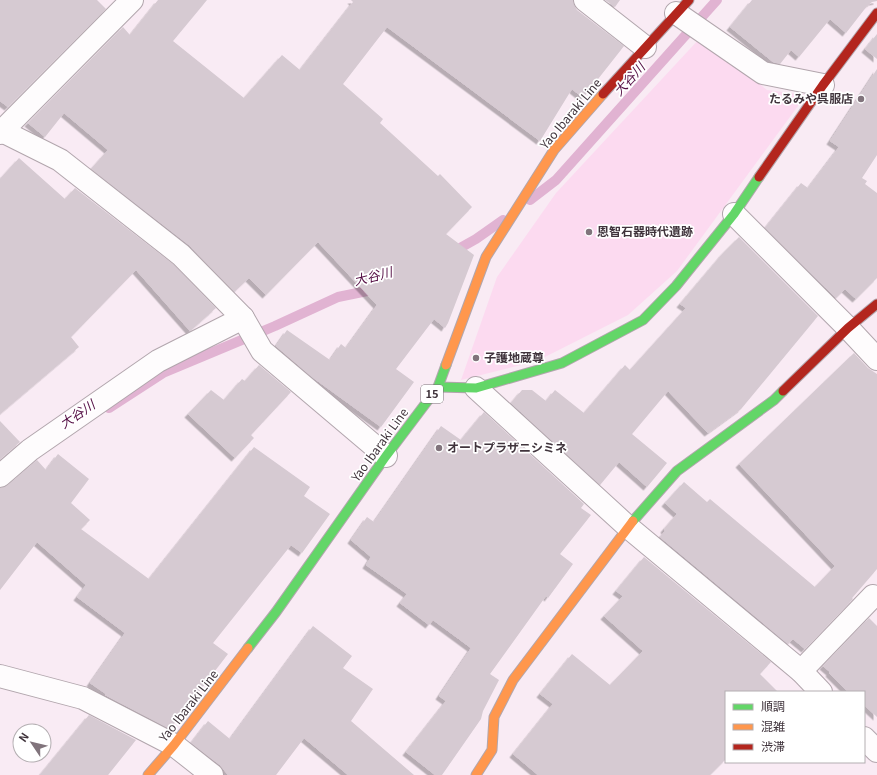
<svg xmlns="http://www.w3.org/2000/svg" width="877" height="775" font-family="Georgia,'Noto Sans JP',serif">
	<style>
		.green { fill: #fcdaf0 }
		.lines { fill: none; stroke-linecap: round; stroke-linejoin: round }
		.stream { stroke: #e1b3d2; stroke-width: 10 }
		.building { fill: #d6cad2; filter: url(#shadow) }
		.street-casing { stroke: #b2a6ad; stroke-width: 24 }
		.fast-casing { stroke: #b2a6ad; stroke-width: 11 }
		.slow-casing { stroke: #b2a6ad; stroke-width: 11 }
		.jam-casing { stroke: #b2a6ad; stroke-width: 11 }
		.street { stroke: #fefcfd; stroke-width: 22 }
		.fast { stroke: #63d668; stroke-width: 9 }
		.slow { stroke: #ff974d; stroke-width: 9 }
		.jam { stroke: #b3261e; stroke-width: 9 }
		.poi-dot { fill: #81747c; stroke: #fff; stroke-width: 1.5 }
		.labels { text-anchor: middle; stroke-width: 3.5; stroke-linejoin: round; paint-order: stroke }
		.shield { fill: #fff; stroke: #797176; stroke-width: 1 }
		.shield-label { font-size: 11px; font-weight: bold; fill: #40343c }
		.poi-label { font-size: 12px; font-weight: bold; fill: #40343c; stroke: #fff; text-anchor: start }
		.street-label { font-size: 12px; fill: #40343c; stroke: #fff }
		.water-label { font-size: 13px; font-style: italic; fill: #550f45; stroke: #fff }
	</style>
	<defs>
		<filter id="shadow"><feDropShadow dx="-3.5" dy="3.5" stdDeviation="0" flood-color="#0004"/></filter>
	</defs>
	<rect width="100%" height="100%" fill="#f9ebf4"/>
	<path class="green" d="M701 37 767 90 806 95 677 271 628 315 537 361 461 380 497 277 556 193Z"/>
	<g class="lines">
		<g class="stream">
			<path d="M530 200 556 180 717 0"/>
			<path d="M451 253 476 239 503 220"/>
			<path d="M109 408 163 373 275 326 338 297 377 289"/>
		</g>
	</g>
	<g class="building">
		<path d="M0 0H97L106 9 8 107 0 101Z"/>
		<path d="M158 0H207L173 41 244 98 282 55 300 70 353 2 351 0H573L574 5 577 10 624 46 583 98 572 89 540 141 387 27 343 84 383 119 380 123 438 176 440 174 472 207 446 234 474 255 448 323 445 328 434 319 396 369 414 382 381 427 312 377 276 346 287 330 330 360 341 344 346 348 377 305 318 242 266 295 249 278 234 292 189 245 91 169 108 150 64 113 45 137 28 123 123 27 130 35Z"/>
		<path d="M605 0H620L615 7Z"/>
		<path d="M752 0H877V1L872 2 867 6 846 33 830 19 799 57 791 50 780 64 773 62 730 27Z"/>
		<path d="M877 34V59L865 49Z"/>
		<path d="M877 69V155L862 178 867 181 865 184 877 193V278L856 299 845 289 836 298 765 228 801 183 808 188 839 147 830 141Z"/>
		<path d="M19 158 65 199 75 188 173 264 216 308 190 331 136 270 71 337 79 347 0 414V179Z"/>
		<path d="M739 237 818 316 741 409 708 433 668 391 632 434 667 463 647 487 619 462 600 485 511 403 522 390H532L546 401 555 390 584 413 625 365 630 370 686 308 680 304 724 252Z"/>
		<path d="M854 353 868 368 877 374V569L852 598 853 599 805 649 793 639 788 644 660 537 665 531 664 529 677 514 665 503 684 482 707 502 710 499 815 587 835 566 739 464Z"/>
		<path d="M259 365 291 392 251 435 254 438 235 458 188 414 211 390 224 400 242 379 245 381Z"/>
		<path d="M484 412 584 504 581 508 591 515 560 554 573 564 548 598 546 596 490 674 499 680 483 711 481 719 442 775H435L406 752 446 701 439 696 471 648 433 620 429 625 400 603 407 594 366 565 371 557 351 540 367 517 374 522 441 426 461 440Z"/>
		<path d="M0 421 20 442 0 459Z"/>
		<path d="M254 447 310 487 304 496 330 514 302 553 291 545 213 643 228 654 170 729 105 695 106 694 90 683 125 633 77 597 86 585 37 542 0 590V488L8 485 37 460 46 470 58 454 89 479 71 503 90 520 81 529 149 579Z"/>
		<path d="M644 557 771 662 760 674 778 692H726V759L710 775H538L513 754 553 704 540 694 572 654 610 685 643 651 604 616 623 596 616 591Z"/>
		<path d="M869 618 877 626V717L864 705V692H848L829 673 830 672 823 666Z"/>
		<path d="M313 626 352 656 343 668 373 689 351 721 414 775H348L304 738 276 775H228L220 765 191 743 208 721 230 739Z"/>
		<path d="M89 715 136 740 108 775H40Z"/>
	</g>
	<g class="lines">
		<defs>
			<g id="street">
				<path d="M585 0 645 47"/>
				<path d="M676 13 763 73 823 85"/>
				<path d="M0 130 60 160 181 255 243 318 262 351 386 456"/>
				<path d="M0 133 132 0"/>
				<path d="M734 214 848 328 877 359"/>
				<path d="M476 388 628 527 801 671 873 596"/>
				<path d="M0 476 30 450 158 361 243 318"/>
				<path d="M801 671 821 692"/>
				<path d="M0 676 83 698 174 745 212 775"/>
				<path d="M864 738 877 751"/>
			</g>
			<g id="fast">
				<path d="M438 387 476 388 562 363 643 320 676 286 734 214 759 177"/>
				<path d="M633 521 677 471 774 400 783 391"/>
				<path d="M248 648 276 612 386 456 438 387 446 365"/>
			</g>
			<g id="slow">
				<path d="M446 365 486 257 554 150 603 94"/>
				<path d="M148 775 174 745 248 648"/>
				<path d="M476 775 492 750 494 717 513 680 633 521"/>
			</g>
			<g id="jam">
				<path d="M603 94 689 0"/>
				<path d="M759 177 823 85 877 13"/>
				<path d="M783 391 848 328 877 304"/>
			</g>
		</defs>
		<use href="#street" class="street-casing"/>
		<use href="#fast" class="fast-casing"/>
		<use href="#slow" class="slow-casing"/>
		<use href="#jam" class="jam-casing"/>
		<use href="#street" class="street"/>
		<use href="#fast" class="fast"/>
		<use href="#slow" class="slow"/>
		<use href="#jam" class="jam"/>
	</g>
	<g class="poi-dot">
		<circle cx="861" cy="99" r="4"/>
		<circle cx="589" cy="232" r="4"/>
		<circle cx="476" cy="358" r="4"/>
		<circle cx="439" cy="448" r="4"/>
	</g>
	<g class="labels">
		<rect class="shield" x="421" y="385" width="22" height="18" rx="3"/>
		<g class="shield-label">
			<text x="432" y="398">15</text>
		</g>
		<g class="poi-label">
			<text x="853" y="103" text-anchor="end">たるみや呉服店</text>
			<text x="597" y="236">恩智石器時代遺跡</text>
			<text x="484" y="362">子護地蔵尊</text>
			<text x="447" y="452">オートプラザニシミネ</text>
		</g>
		<g class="street-label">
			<text transform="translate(571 114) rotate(-50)" y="4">Yao Ibaraki Line</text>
			<text transform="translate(380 445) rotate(-54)" y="4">Yao Ibaraki Line</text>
			<text transform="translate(189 706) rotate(-52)" y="4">Yao Ibaraki Line</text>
		</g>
		<g class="water-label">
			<text transform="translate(629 79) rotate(-48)" y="5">大谷川</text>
			<text transform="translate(373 276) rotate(-14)" y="5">大谷川</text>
			<text transform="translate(77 414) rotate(-34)" y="5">大谷川</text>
		</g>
	</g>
	<rect x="725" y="691" width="140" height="72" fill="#ffffff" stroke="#b3aeb1"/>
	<rect x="733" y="704" width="20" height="6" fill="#63d668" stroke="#b3aeb1"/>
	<text x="761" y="711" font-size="12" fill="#40343c">順調</text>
	<rect x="733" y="724" width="20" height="6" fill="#ff974d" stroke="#b3aeb1"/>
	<text x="761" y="731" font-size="12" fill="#40343c">混雑</text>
	<rect x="733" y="744" width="20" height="6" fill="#b3261e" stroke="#b3aeb1"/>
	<text x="761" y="751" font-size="12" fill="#40343c">渋滞</text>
	<g transform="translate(32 743) rotate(305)"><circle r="19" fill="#ffffff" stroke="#b3aeb1"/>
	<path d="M0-3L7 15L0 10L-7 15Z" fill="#81747c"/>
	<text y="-6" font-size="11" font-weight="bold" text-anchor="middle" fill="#40343c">N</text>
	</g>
</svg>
